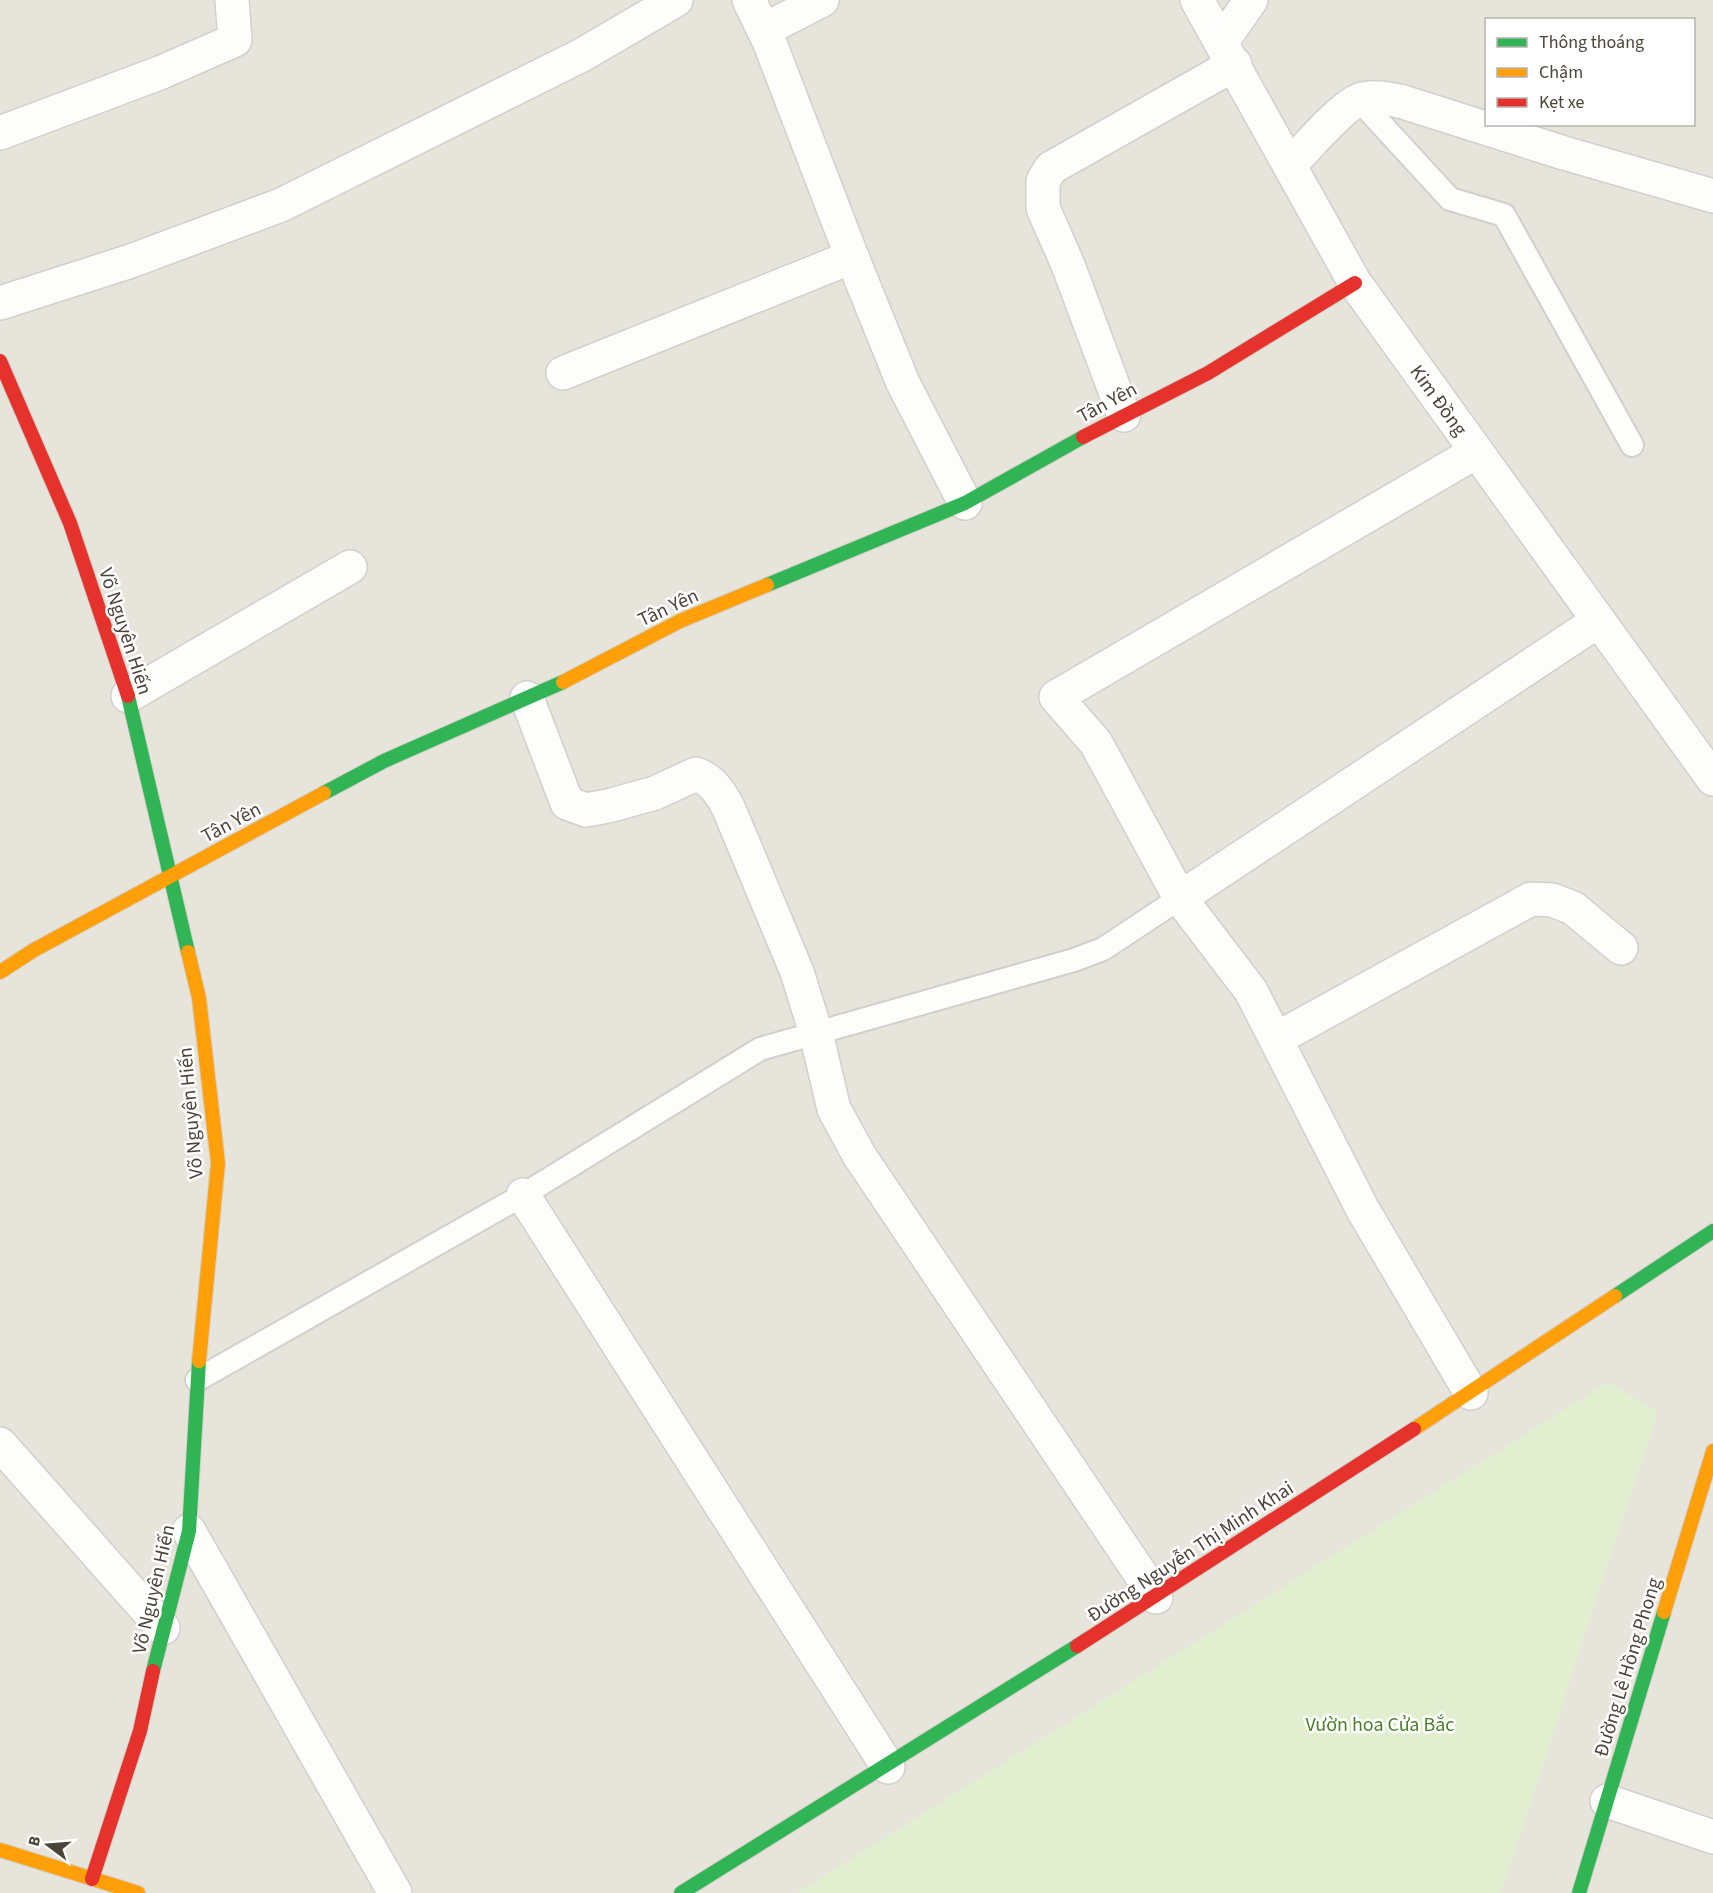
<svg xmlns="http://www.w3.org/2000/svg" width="1713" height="1893" font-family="'Source Sans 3',sans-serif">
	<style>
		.residential { fill: #e7e4dc; fill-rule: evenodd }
		.green { fill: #e1eecf }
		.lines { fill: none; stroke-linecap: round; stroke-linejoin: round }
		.lane-casing { stroke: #d2d0cb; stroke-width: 26 }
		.street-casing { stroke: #d2d0cb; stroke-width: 36 }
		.fast-casing { stroke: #d3cfc5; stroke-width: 16 }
		.slow-casing { stroke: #d3cfc5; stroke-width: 16 }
		.jam-casing { stroke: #d3cfc5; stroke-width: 16 }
		.lane { stroke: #fdfdfc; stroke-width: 22 }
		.street { stroke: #fdfdfc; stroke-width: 33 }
		.fast { stroke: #30b455; stroke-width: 14 }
		.slow { stroke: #ff9f0a; stroke-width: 14 }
		.jam { stroke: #e5322d; stroke-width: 14 }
		.labels { text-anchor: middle; stroke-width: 5; stroke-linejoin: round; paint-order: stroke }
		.street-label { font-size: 20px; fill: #4b4439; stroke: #fff }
		.park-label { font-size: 20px; fill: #4a7f2a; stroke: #fff }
	</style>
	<rect width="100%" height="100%" fill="#f4f2ee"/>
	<path class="residential" d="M0 0H1713V1893H0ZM1486 20H1694V124H1486Z"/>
	<path class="green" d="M1608 1382 1658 1412 1501 1893H797Z"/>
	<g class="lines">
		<defs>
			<g id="lane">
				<path d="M1359 100 1450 199 1504 215 1632 445"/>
				<path d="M197 1380 523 1195 760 1049 1074 960 1103 949 1180 898"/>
			</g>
			<g id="street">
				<path d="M749 0 769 41 852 257 903 383 965 503"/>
				<path d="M1197 0 1355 283 1713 779"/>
				<path d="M764 30 822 0"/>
				<path d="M1221 43 1251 0"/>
				<path d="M0 133 162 72 235 40 232 0"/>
				<path d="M1290 165C1304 151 1344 103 1362 99 1376 96 1389 99 1403 102L1564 153 1713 196"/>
				<path d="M0 303 131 261 281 205 582 55 676 0"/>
				<path d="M563 373 852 257"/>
				<path d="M1124 415 1068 265 1043 208V181L1051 168 1235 64"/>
				<path d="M128 696 350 567"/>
				<path d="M527 698 567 803 586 810 608 806 655 793 696 774C712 780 720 792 728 807L797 972 816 1033 834 1109 859 1155 1156 1597"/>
				<path d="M1180 898 1598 621"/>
				<path d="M1276 1039 1531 899 1552 900 1573 908 1621 948"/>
				<path d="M523 1195 888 1767"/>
				<path d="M1471 1393 1363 1210 1251 991 1180 898 1096 743 1056 697 1476 452"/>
				<path d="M0 1444 163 1628"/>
				<path d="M189 1531 395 1893"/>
				<path d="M1607 1801 1713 1837"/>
			</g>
			<g id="fast">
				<path d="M767 585 965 503 1083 437"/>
				<path d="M128 696 188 952"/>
				<path d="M324 793 384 761 563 682"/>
				<path d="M1615 1296 1713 1231"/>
				<path d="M153 1671 189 1531 199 1361"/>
				<path d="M681 1893 1077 1646"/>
				<path d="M1579 1893 1664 1612"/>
			</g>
			<g id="slow">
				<path d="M563 682 680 621 767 585"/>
				<path d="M188 952 199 998 218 1163 199 1361"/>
				<path d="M0 972 34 950 324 793"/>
				<path d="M1414 1429 1615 1296"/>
				<path d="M1664 1612 1713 1451"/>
				<path d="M0 1850 138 1893"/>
			</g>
			<g id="jam">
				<path d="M0 361 70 523 128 696"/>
				<path d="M1083 437 1208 373 1355 283"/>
				<path d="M1077 1646 1414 1429"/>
				<path d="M92 1879 140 1731 153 1671"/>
			</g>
		</defs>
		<use href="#lane" class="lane-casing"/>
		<use href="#street" class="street-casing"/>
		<use href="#fast" class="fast-casing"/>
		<use href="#slow" class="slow-casing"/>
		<use href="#jam" class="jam-casing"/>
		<use href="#lane" class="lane"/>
		<use href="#street" class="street"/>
		<use href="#fast" class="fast"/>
		<use href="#slow" class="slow"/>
		<use href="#jam" class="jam"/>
	</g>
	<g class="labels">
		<g class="street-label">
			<text transform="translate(1439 400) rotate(54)" y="7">Kim Đồng</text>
			<text transform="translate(1107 402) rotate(-28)" y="7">Tân Yên</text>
			<text transform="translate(668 607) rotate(-25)" y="7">Tân Yên</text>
			<text transform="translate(126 631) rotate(72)" y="7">Võ Nguyên Hiến</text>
			<text transform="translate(231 822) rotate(-28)" y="7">Tân Yên</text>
			<text transform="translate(190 1113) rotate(-95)" y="7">Võ Nguyên Hiến</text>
			<text transform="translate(1190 1551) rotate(-33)" y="7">Đường Nguyễn Thị Minh Khai</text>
			<text transform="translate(153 1589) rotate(-77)" y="7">Võ Nguyên Hiến</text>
			<text transform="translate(1627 1667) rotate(-73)" y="7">Đường Lê Hồng Phong</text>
		</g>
		<g class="park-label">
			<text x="1380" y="1731">Vườn hoa Cửa Bắc</text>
		</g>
	</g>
	<rect x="1485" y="18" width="210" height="108" fill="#ffffff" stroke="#b7b4b0" stroke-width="1.5"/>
	<rect x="1497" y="38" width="30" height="9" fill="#30b455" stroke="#b7b4b0" stroke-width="1.5"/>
	<text x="1539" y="48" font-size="18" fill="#4b4439">Thông thoáng</text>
	<rect x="1497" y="68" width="30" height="9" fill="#ff9f0a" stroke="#b7b4b0" stroke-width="1.5"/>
	<text x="1539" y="78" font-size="18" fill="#4b4439">Chậm</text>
	<rect x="1497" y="98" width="30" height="9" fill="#e5322d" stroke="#b7b4b0" stroke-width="1.5"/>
	<text x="1539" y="108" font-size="18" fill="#4b4439">Kẹt xe</text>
	<g transform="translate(48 1845) rotate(286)" stroke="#ffffff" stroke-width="4.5" paint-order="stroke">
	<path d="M0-4.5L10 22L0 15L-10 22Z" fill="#4b4439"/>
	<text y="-9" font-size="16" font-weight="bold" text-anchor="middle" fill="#4b4439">B</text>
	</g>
</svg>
